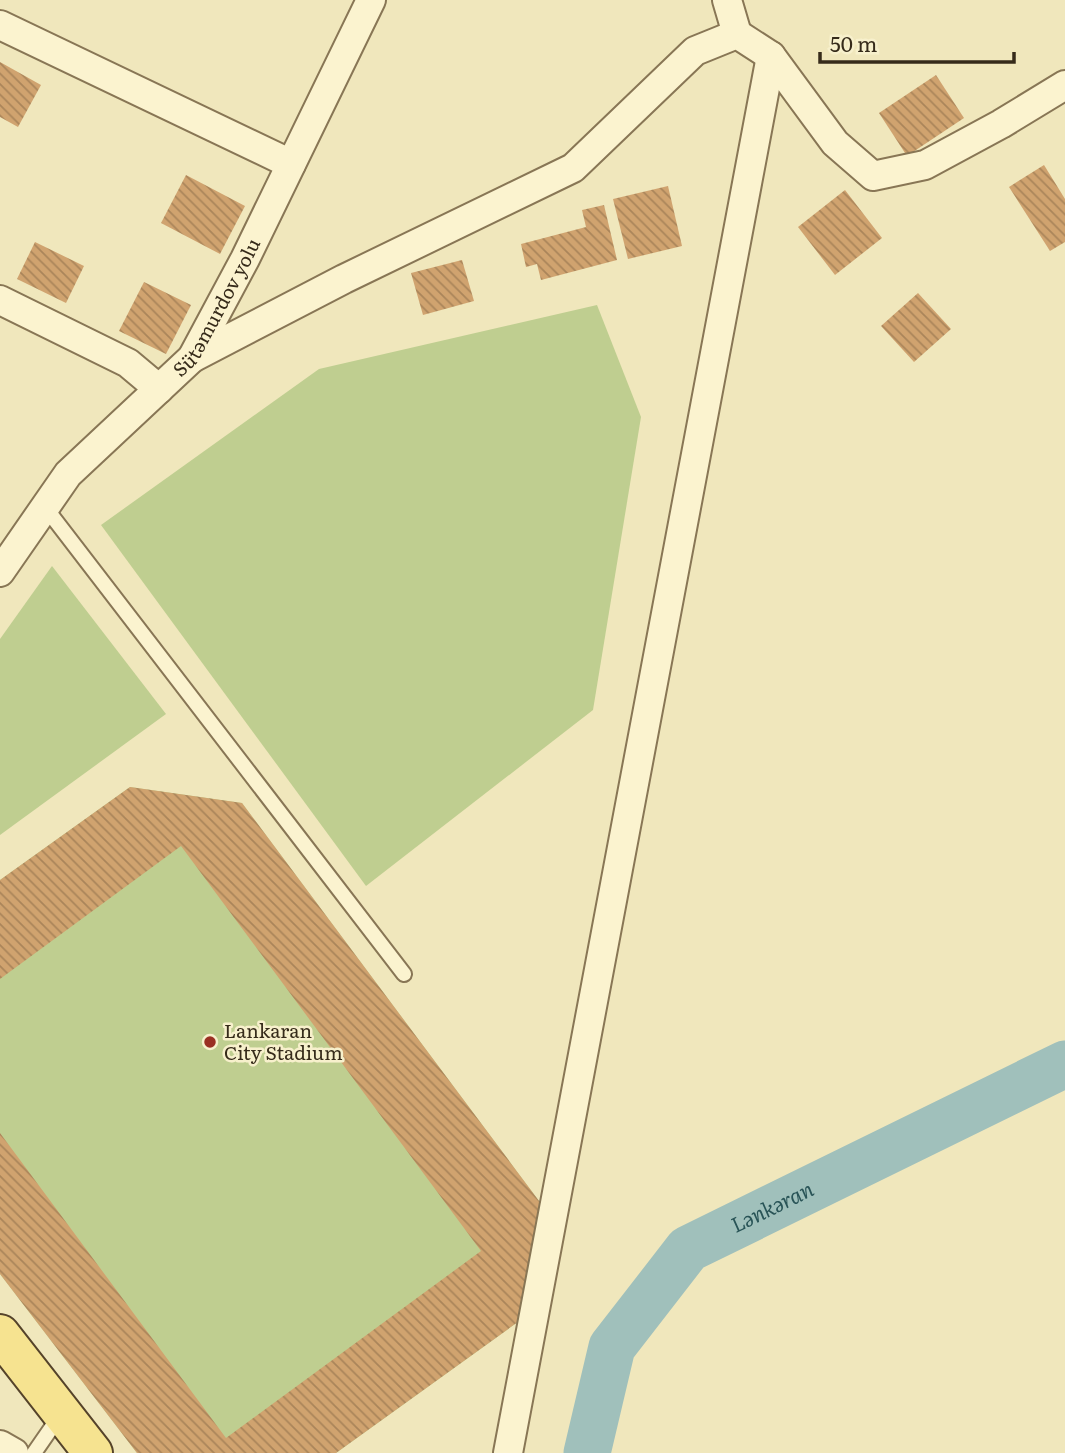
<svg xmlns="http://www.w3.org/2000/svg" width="1065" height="1453" font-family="Literata,serif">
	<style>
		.pitch { fill: #bfce90 }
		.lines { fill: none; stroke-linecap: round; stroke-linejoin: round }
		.river { stroke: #a0c0bb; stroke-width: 47 }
		.building { fill: url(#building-back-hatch) }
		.lane-casing { stroke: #887655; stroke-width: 18 }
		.street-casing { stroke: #887655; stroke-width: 32 }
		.primary-casing { stroke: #55432a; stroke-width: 42 }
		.lane { stroke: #fbf3cf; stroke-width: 14 }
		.street { stroke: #fbf3cf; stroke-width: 28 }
		.primary { stroke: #f6e390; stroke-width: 38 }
		.poi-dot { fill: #9a2f22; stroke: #f7f0cc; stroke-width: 2.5 }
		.labels { text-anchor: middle; stroke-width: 5; stroke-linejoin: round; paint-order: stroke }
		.street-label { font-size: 19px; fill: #362b1a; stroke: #f7f0cc }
		.poi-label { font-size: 19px; fill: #362b1a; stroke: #f7f0cc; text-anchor: start }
		.water-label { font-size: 21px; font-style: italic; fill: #295457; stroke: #f7f0cc }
	</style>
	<defs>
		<pattern id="building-back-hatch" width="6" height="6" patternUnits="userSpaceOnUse" patternTransform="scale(1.75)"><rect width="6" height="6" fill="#d0a36f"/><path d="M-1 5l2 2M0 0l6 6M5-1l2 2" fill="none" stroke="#aa855a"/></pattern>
	</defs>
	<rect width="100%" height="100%" fill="#f0e7bc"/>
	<g class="pitch">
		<path d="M597 305 641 417 593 710 366 886 101 525 319 369Z"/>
		<path d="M52 566 166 714 0 835V639Z"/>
		<path d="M130 787 242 803 542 1205 522 1319 336 1453H137L0 1274V880Z"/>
	</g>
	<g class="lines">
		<path class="river" id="s1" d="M587 1453 612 1347 688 1249 1065 1064"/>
	</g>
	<g class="building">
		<path d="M0 62 41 85 18 127 0 117Z"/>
		<path d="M936 75 964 118 907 156 879 113Z"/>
		<path d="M1044 165 1065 199V242L1050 251 1009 187Z"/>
		<path d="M186 175 245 206 220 254 161 223Z"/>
		<path d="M668 186 682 246 628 259 613 199Z"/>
		<path d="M845 190 882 238 835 275 798 227Z"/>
		<path d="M604 205 617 260 541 280 537 264 526 267 521 244 586 227 582 210Z"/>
		<path d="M35 242 84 266 66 303 17 279Z"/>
		<path d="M462 260 474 301 423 315 411 273Z"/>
		<path d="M144 282 191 305 166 354 119 331Z"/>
		<path d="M918 293 951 329 914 362 881 326Z"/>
		<path d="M130 787 242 803 542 1205 522 1319 336 1453H137L0 1274V1133L226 1438 481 1251 181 846 0 979V880Z"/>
	</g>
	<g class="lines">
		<defs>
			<g id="lane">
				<path d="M45 507 404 974"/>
				<path d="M34 1453 61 1414"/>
			</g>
			<g id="street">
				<path d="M727 0 737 34"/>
				<path d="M0 25 291 164"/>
				<path d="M0 300 128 363 159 389"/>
				<path d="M192 358 344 279 573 168 695 51 737 34 771 56 835 143 873 176 925 165 1001 124 1065 85"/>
				<path id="s2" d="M0 572 68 474 192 358 245 259 371 0"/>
				<path d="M0 1445 14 1453"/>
				<path d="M508 1453 771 56"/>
			</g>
			<path id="primary" d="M0 1334 93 1453"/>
		</defs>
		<use href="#lane" class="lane-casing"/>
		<use href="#street" class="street-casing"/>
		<use href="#primary" class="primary-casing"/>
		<use href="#lane" class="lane"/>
		<use href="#street" class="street"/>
		<use href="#primary" class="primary"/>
	</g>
	<circle class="poi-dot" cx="210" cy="1042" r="7"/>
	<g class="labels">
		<g class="street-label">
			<text dy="7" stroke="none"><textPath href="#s2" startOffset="345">Sütəmurdov yolu</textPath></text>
		</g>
		<g class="poi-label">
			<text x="224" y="1038">Lankaran<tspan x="224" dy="22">City Stadium</tspan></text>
		</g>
		<g class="water-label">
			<text dy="7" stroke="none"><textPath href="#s1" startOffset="327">Lənkəran</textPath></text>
		</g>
	</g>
	<path d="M820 52v10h194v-10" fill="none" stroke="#362b1a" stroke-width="3.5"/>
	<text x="830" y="52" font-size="21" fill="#362b1a" stroke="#f7f0cc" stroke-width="5" paint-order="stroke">50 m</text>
</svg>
